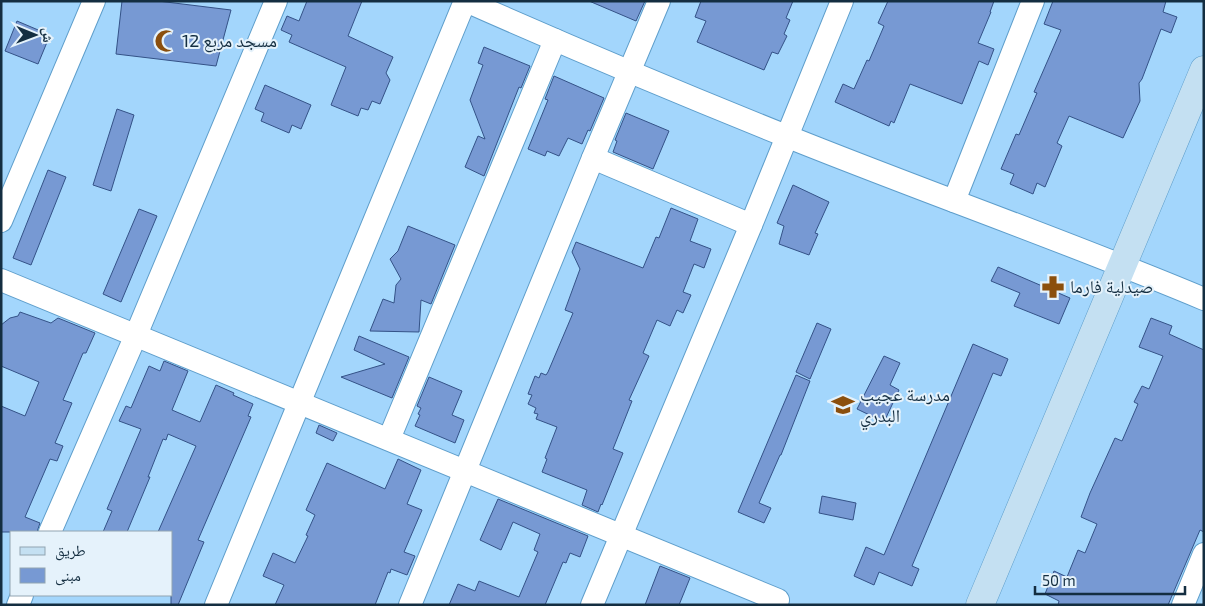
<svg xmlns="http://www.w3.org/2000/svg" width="1205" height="606" font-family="'Exo 2','Noto Naskh Arabic',sans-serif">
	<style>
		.building { fill: #7799d3; stroke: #345287 }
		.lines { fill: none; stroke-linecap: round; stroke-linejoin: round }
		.street-casing { stroke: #5e9ecb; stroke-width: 24 }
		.secondary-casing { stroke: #5e9ecb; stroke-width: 29 }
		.street { stroke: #fff; stroke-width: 22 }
		.secondary { stroke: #c4e0f2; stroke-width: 28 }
		.labels { text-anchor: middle; stroke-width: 4; stroke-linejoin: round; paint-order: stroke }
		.poi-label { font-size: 18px; fill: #142e41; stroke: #e5f2fb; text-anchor: start }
	</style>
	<rect width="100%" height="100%" fill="#a3d6fc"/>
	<g class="building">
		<path d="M122 1H158L231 10 216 66 116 54Z"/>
		<path d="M307 1H362L348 36 393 57 386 73 390 80 380 104 372 101 368 110 361 108 358 116 331 105 346 67 289 42 292 35 281 30 287 16 299 21Z"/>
		<path d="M589 1H645L636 21Z"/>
		<path d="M701 1H793L786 18 790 20 784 34 787 36 778 54 772 52 764 70 697 42 706 21 695 17Z"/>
		<path d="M888 1H994L990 12H991L978 43 994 49 988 65 979 61 962 104 910 84 894 123 891 121 889 126 835 102 843 84 854 89 867 60 869 61 884 26 878 23Z"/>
		<path d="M1053 1H1166L1163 12 1177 17 1171 33 1161 29 1142 79 1139 83 1140 101 1123 138 1069 116 1057 143 1062 146 1045 187 1037 183 1033 194 1010 184 1014 174 1001 169 1016 134 1019 135 1037 93 1034 92 1061 30 1044 24Z"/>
		<path d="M17 21 50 35 38 64 5 51Z"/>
		<path d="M484 47 530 66 521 88 519 87 484 176 465 167 478 136 485 139 470 100 483 65 478 63Z"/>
		<path d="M554 76 604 98 590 131 588 130 582 144 568 138 559 156 547 151 545 156 528 149 548 100 545 99Z"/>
		<path d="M265 85 311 105 301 129 292 125 289 133 261 121 264 113 255 109Z"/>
		<path d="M117 109 134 115 111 191 93 185Z"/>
		<path d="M626 113 669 131 653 169 613 152 617 141 615 140Z"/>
		<path d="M48 170 66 177 31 265 13 258Z"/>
		<path d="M793 185 829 202 815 233 818 234 809 255 779 244 784 226 777 223Z"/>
		<path d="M671 208 698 219 690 241 711 249 704 268 694 264 683 292 691 295 683 313 677 310 670 326 657 320 643 353 649 356 629 400 632 401 613 449 623 453 602 505 601 504 598 512 582 505 587 490 542 472 547 459 545 458 557 427 536 419 538 414 534 413 536 408 528 404 532 395 528 394 535 376 539 378 541 373 546 375 548 372 573 313 565 310 580 269 572 252 576 242 643 268 656 237 659 238Z"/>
		<path d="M139 209 157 216 121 302 103 294Z"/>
		<path d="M408 226 455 245 431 304 421 300 419 332 370 331 383 299 394 303 396 285 401 279 390 259 398 251Z"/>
		<path d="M998 267 1070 298 1059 324 1014 306 1020 293 991 281Z"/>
		<path d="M20 312 51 323 58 318 95 333 86 353H83L63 400 72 403 55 443 63 446 57 461 50 459 25 517 40 523 37 532H1V406L25 416 39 382 1 366V325L10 318 18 316Z"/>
		<path d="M1151 318 1172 326 1169 334 1204 350V532L1200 530 1168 605H1058L1059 601 1045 594 1054 571 1067 577 1078 550 1085 553 1097 524 1081 517 1090 493 1115 438 1122 441 1138 404 1134 402 1142 386 1149 389 1163 356 1139 347Z"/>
		<path d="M817 323 831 329 810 379 796 372Z"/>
		<path d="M359 336 409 357 392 398 341 377 385 364 354 350Z"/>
		<path d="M973 344 1008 359 1001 376 993 373 912 566 919 569 912 586 879 572 874 585 854 576 866 547 884 555Z"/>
		<path d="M884 356 900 363 890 385 899 390 884 422 857 409Z"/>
		<path d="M164 361 188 371 172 410 200 422 216 385 234 393 233 395 253 404 248 416 251 417 198 540 204 542 178 605H171V532H158L196 446 168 434 166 440 163 439 148 477H150L127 532H103L112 511 107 509 141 429 119 421 126 406 131 408 149 366 160 371Z"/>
		<path d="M796 375 810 381 781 455H780L759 503 771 508 764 523 738 512Z"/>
		<path d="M429 377 462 391 452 415 464 420 455 443 415 426 420 415 418 414 421 408 417 406Z"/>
		<path d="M319 425 337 433 333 441 316 433Z"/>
		<path d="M398 459 421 470 407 504 422 510 404 552 415 556 407 575 391 569 390 573 388 572 375 605H275L284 585 263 576 273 553 295 563 308 536 306 535 315 515 306 510 327 463 385 489Z"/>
		<path d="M822 496 856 503 853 520 819 513Z"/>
		<path d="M498 499 588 536 580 557 570 553 566 563 563 562 545 605H449L458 584 475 591 479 581 519 597 538 552 534 550 540 534 513 522 501 550 480 540Z"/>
		<path d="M660 566 690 578 679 605H645Z"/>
	</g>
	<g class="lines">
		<defs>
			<g id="street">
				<path d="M466 1C572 48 679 93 786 136 925 192 1066 241 1204 299"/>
				<path d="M593 158 751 225"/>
				<path d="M954 201 1033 1"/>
				<path d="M1 221 94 1"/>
				<path d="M1 280 778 600"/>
				<path d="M389 439 555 40"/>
				<path d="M50 532 136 335 276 1"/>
				<path d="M18 605 22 595"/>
				<path d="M216 605 465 1"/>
				<path d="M410 605 593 158 659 1"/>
				<path d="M592 605 751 225 842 1"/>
				<path d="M1183 605 1204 554"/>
			</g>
			<path id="secondary" d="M980 605 1204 70"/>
		</defs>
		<use href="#street" class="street-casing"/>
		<use href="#secondary" class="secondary-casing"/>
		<use href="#street" class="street"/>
		<use href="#secondary" class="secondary"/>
	</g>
	<defs>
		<symbol id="mosque-bare" viewBox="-9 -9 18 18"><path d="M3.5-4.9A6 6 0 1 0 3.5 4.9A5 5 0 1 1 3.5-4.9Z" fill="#8b4f0d" stroke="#e5f2fb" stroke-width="2.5" paint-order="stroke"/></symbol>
		<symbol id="pharmacy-bare" viewBox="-9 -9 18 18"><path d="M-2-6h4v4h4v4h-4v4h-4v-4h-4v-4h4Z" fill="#8b4f0d" stroke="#e5f2fb" stroke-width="2.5" paint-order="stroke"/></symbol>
		<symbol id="school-bare" viewBox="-9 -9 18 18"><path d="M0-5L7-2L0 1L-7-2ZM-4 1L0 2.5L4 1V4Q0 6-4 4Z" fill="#8b4f0d" stroke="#e5f2fb" stroke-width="2.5" paint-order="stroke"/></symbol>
	</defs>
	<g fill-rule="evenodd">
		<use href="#mosque-bare" x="150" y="25" width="32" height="32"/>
		<use href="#pharmacy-bare" x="1037" y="271" width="32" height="32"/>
		<use href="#school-bare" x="827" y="389" width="32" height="32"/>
	</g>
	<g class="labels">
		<g class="poi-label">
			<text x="182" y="47">مسجد مربع 12</text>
			<text x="1070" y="293">صيدلية فارما</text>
			<text x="860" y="401">مدرسة عجيب<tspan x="860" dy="21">البدري</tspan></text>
		</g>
	</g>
	<rect width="1205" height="606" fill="none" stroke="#142e41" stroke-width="5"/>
	<rect x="10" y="531" width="162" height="65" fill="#e5f2fb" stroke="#91a4b1"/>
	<rect x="20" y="547" width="25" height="8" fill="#c4e0f2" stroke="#91a4b1"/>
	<text x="55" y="556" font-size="15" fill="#142e41">طريق</text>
	<rect x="20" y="568" width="25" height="15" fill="#7799d3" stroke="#91a4b1"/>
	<text x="55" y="581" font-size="15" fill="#142e41">مبنى</text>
	<g transform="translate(35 35) rotate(91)" stroke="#e5f2fb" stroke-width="4" paint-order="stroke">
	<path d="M0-4L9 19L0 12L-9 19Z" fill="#142e41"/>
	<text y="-8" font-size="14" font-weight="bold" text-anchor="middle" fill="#142e41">ش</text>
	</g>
	<path d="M1035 586v8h150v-8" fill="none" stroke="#142e41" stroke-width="2.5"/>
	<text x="1042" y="586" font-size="15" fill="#142e41" stroke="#e5f2fb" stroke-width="4" paint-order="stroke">50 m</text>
</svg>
